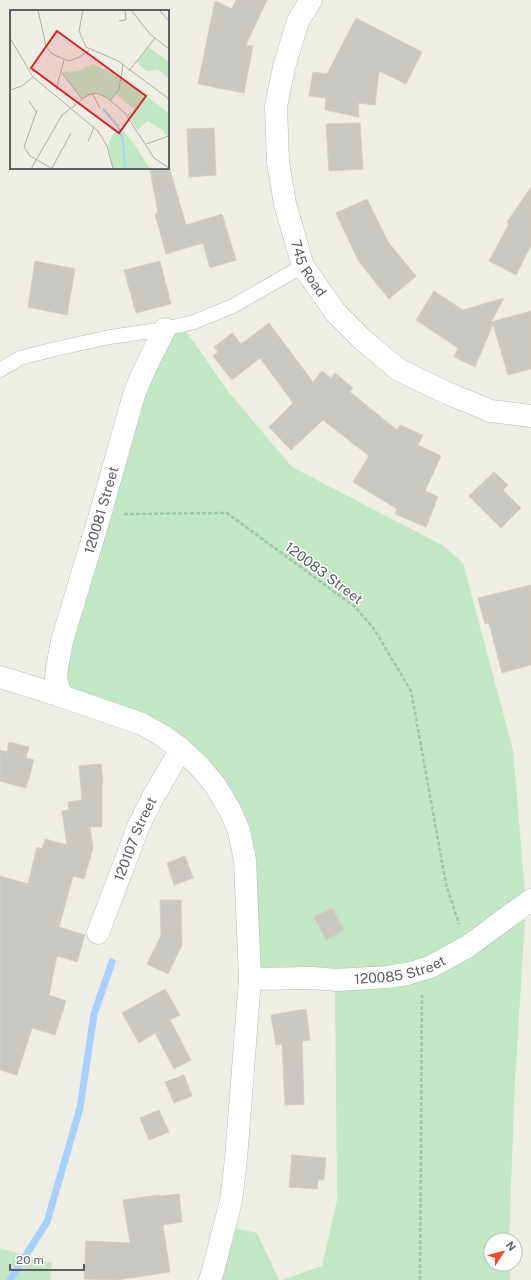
<svg xmlns="http://www.w3.org/2000/svg" width="531" height="1280" font-family="'Public Sans',sans-serif">
	<style>
		.green { fill: #c1e7c4 }
		.lines { fill: none; stroke-linecap: round; stroke-linejoin: round }
		.stream { stroke: #a5d1ff; stroke-width: 7 }
		.building { fill: #cac8c2; stroke: #d4d0c3 }
		.lane-casing { stroke: #b7babf; stroke-width: 15 }
		.street-casing { stroke: #b7babf; stroke-width: 23 }
		.path { stroke: #9ac8ab; stroke-width: 2.5; stroke-dasharray: 4 2; stroke-linecap: butt }
		.lane { stroke: #fff; stroke-width: 14 }
		.street { stroke: #fff; stroke-width: 22 }
		.labels { text-anchor: middle; stroke-width: 3; stroke-linejoin: round; paint-order: stroke }
		.street-label { font-size: 14px; fill: #5c6066; stroke: #fff }
		.inset-river { fill: none; stroke: #a5d1ff; stroke-width: 2 }
		.inset-road { fill: none; stroke: #b0b1ae; stroke-width: 1 }
		.view { fill: #d62828; fill-opacity: 0.15; stroke: #d62828; stroke-width: 2 }
		.inset-edge { fill: none; stroke: #5c6066; stroke-width: 2 }
	</style>
	<rect width="100%" height="100%" fill="#efeee5"/>
	<g class="green">
		<path d="M183 327 228 391 292 467 442 545 463 563 513 750 526 905 515 1081 509 1240H491V1264H509L510 1280H282L322 1266 337 1200 335 982 250 980 247 856 200 764 61 696 62 642 166 332Z"/>
		<path d="M226 1226 257 1233 279 1280H212Z"/>
		<path d="M0 1248 52 1263 50 1280H0Z"/>
	</g>
	<g class="lines">
		<path class="stream" d="M10 1280 47 1222 80 1108 94 1014 112 962"/>
	</g>
	<g class="building">
		<path d="M236 0H267L246 45 253 46 244 93 198 84 215 1 232 9Z"/>
		<path d="M356 18 422 52 406 84 379 71 375 105 358 103 359 117 325 110 326 98 309 96 313 72 327 74Z"/>
		<path d="M360 123 363 169 329 171 326 124Z"/>
		<path d="M214 128 216 175 189 177 187 129Z"/>
		<path d="M168 166H169L186 225 222 214 236 260 210 268 203 243 166 254 155 214 158 213 150 169 168 168Z"/>
		<path d="M531 187V245L516 275 489 261 509 224 507 222Z"/>
		<path d="M367 199 388 242 416 276 389 299 359 262 336 213Z"/>
		<path d="M35 261 75 269 67 315 28 307Z"/>
		<path d="M160 261 171 304 136 313 124 270Z"/>
		<path d="M434 291 463 310 504 298 491 322 531 311V369L508 375 493 324 475 367 454 357 458 348 416 320Z"/>
		<path d="M269 323 313 382 322 371 331 378 335 373 353 388 350 392 397 430 400 425 423 435 418 445 441 456 425 491 438 497 426 527 395 514 397 509 353 482 369 456 323 420 291 450 269 427 293 403 260 358 232 380 213 356 218 352 214 347 232 333 241 344Z"/>
		<path d="M494 472 508 485 503 490 521 508 501 528 469 496Z"/>
		<path d="M531 585V665L502 673 489 623 485 624 478 598Z"/>
		<path d="M9 742 29 747 26 758 34 760 26 788 0 781V750L7 752Z"/>
		<path d="M101 764 103 783H102V827H90L93 848 84 879 73 876 59 927 85 935 77 962 57 956 49 995 66 1001 55 1035 32 1028 17 1075 0 1070V876L28 884 37 847 42 849 45 839 67 845 62 811 69 810 68 802 82 800 79 766Z"/>
		<path d="M185 856 193 878 174 885 167 863Z"/>
		<path d="M160 900H181L182 945 168 974 147 964 161 936Z"/>
		<path d="M332 908 344 930 326 940 314 917Z"/>
		<path d="M165 989 180 1015 170 1020 191 1060 174 1069 155 1033 139 1043 122 1013Z"/>
		<path d="M306 1009 310 1040 302 1041 304 1104 285 1105 282 1044 276 1045 271 1015Z"/>
		<path d="M184 1075 192 1096 174 1103 165 1082Z"/>
		<path d="M159 1110 169 1132 149 1140 140 1118Z"/>
		<path d="M292 1155 326 1158 324 1180H318L317 1189 289 1187Z"/>
		<path d="M179 1194 182 1222 163 1225 170 1272 117 1280 84 1279 86 1241 130 1243 123 1200 159 1195 160 1196Z"/>
	</g>
	<g class="lines">
		<defs>
			<path id="lane" d="M0 370 20 358 55 349 110 337 165 329 194 322 233 306 303 266"/>
			<g id="street">
				<path id="s1" d="M311 0 298 21 284 67 276 106 278 162 285 204 303 266 335 312 363 340 399 370 447 393 491 411 531 416"/>
				<path d="M0 677 61 696 142 724 163 736 181 749 199 766 215 785 230 810 239 831 245 860 250 979 236 1159 231 1201 214 1267 210 1280"/>
				<path id="s2" d="M61 696 56 679 57 668 62 641 100 515 133 398C141 374 153 352 165 329"/>
				<path id="s3" d="M98 933 139 825 153 797 181 749"/>
				<path id="s4" d="M250 979 313 978 337 980 387 977 407 974 430 967 467 947 531 900"/>
			</g>
		</defs>
		<use href="#lane" class="lane-casing"/>
		<use href="#street" class="street-casing"/>
		<g class="path">
			<path d="M124 514 227 513 355 607 374 629 411 691 446 884 459 924"/>
			<path d="M420 1280 422 995"/>
		</g>
		<use href="#lane" class="lane"/>
		<use href="#street" class="street"/>
	</g>
	<g class="labels">
		<g class="street-label">
			<text dy="5" stroke="none"><textPath href="#s1" startOffset="280">745 Road</textPath></text>
			<text dy="5" stroke="none"><textPath href="#s2" startOffset="193">120081 Street</textPath></text>
			<text transform="translate(324 573) rotate(37)" y="5">120083 Street</text>
			<text dy="5" stroke="none"><textPath href="#s3" startOffset="101">120107 Street</textPath></text>
			<text dy="5" stroke="none"><textPath href="#s4" startOffset="151">120085 Street</textPath></text>
		</g>
	</g>
	<g transform="translate(10 10)">
		<rect width="159" height="159" fill="#efeee5"/>
		<path d="M138 37 159 52V69L148 60 137 61 126 52ZM83 54 110 67 159 103V126H156L153 120 137 111 128 120 117 104 123 103 124 99 106 84 101 90 86 83 72 89 52 62 68 61ZM111 118 122 131 140 159H103L98 136 102 126Z" fill="#c1e7c4"/>
		<path class="inset-river" d="M93 99 108 116 113 131 115 159"/>
		<path class="inset-road" d="M28 0 36 36 42 44 59 51 70 47 79 40M73 0 69 21 76 37 108 51 159 89M121 0 140 24 159 39M149 0 159 11M109 11 116 10 115 0M0 28 23 67 88 121 97 136 103 159M119 61 145 28M52 63 72 89M0 80 12 76 23 67M46 80 54 50M82 83 90 98M101 90 109 79 113 55M19 91 27 103M27 100 14 137 20 146 43 159M78 132 84 117M136 134 159 126M42 158 61 123M21 159 52 105 78 85 86 83 96 87 115 103 144 148 159 158"/>
		<path class="view" d="M47 21 136 86 109 123 21 58Z"/>
		<rect width="159" height="159" class="inset-edge"/>
	</g>
	<g transform="translate(503 1252) rotate(54)"><circle r="19" fill="#ffffff" stroke="#bebfc2"/>
	<path d="M0-3L7 15L0 10L-7 15Z" fill="#ec4b2e"/>
	<text y="-6" font-size="11" font-weight="bold" text-anchor="middle" fill="#5c6066">N</text>
	</g>
	<path d="M10 1264v6h74v-6" fill="none" stroke="#5c6066" stroke-width="2"/>
	<text x="16" y="1264" font-size="12" fill="#5c6066" stroke="#ffffff" stroke-width="3" paint-order="stroke">20 m</text>
</svg>
